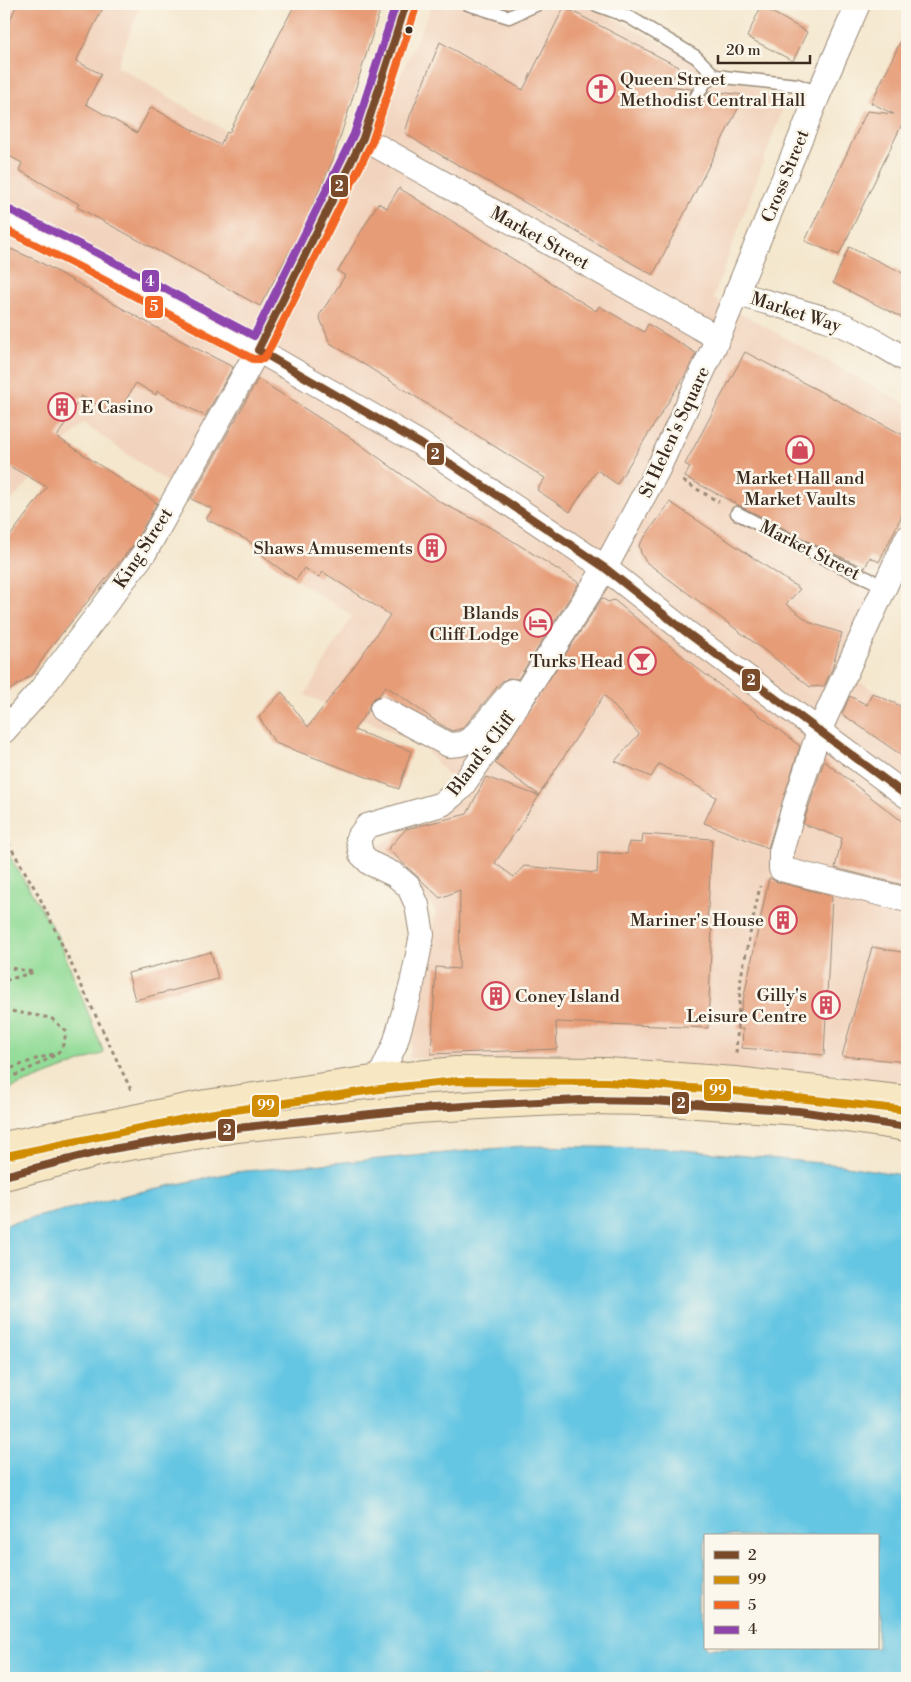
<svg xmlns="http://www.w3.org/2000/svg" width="911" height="1682" font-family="'Libre Bodoni',serif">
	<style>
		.built { fill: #f2d4be }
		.green { fill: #91db96; stroke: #66825a }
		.water { fill: #65c6e3; stroke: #507880; fill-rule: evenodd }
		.building { fill: #e69c77 }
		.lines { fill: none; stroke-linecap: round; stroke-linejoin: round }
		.lane-casing { stroke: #988876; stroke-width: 15 }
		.street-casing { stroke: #988876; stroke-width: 26 }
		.secondary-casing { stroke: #988876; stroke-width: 30 }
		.path { stroke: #988876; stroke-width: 3; stroke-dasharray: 4 4; stroke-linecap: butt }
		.lane { stroke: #fff; stroke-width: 12 }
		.street { stroke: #fff; stroke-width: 24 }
		.secondary { stroke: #f7e8c3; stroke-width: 28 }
		.bus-1-casing { stroke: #fbf7ec; stroke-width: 11 }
		.bus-2-casing { stroke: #fbf7ec; stroke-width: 11 }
		.bus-3-casing { stroke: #fbf7ec; stroke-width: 11 }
		.bus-4-casing { stroke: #fbf7ec; stroke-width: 11 }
		.bus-1 { stroke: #7a4b2a; stroke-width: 8 }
		.bus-2 { stroke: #d18d06; stroke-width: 8 }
		.bus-3 { stroke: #f26522; stroke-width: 8 }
		.bus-4 { stroke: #8e44ad; stroke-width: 8 }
		.bus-dot { fill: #3b2a1e; stroke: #fbf7ec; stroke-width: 2 }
		.labels { text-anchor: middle; stroke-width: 5; stroke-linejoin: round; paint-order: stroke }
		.poi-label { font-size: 18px; fill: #3b2a1e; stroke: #fbf7ec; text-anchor: end }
		.street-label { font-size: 18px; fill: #3b2a1e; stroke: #fbf7ec }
		.line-badge { stroke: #fbf7ec; stroke-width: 2 }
		.badge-label { font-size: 14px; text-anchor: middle; font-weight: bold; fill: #fff }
	</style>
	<rect width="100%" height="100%" fill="#fbf7ec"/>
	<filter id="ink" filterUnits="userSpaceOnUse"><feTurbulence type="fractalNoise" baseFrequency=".02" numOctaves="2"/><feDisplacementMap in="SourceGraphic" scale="10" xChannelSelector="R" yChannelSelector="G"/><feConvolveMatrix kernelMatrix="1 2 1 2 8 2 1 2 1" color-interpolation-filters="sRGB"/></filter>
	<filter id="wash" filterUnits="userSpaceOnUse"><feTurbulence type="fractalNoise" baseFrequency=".0096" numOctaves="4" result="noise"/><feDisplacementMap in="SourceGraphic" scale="20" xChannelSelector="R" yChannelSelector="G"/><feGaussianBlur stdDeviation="1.12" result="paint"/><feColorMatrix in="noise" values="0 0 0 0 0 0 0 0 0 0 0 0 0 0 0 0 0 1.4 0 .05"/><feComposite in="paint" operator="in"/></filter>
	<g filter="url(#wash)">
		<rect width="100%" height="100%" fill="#f4e7ce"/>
		<path class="built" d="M4 4H141L117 66 344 201 433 4H586L667 46 785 102 713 298 907 405V527L845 675 907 707V1090L837 1074 409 1058 436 911 377 846 467 797 419 743 305 695 352 616 277 567 249 541 206 519 212 509 191 499 83 423 4 509Z"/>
		<path class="green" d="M4 847 57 935 104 1053 4 1091Z"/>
		<path class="water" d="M523 1146 662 1148 841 1165 907 1176V1678H4V1225L130 1194 235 1172ZM705 1536H877V1648H705Z"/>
		<g id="blocks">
			<g class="building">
				<path d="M17 4H105L76 61 101 74 86 104 137 133 151 107 220 145 227 132 229 133 295 4H382L333 160 302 229 260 306 77 207 79 204 19 170 22 163 4 153V34Z"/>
				<path d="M761 6 807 32 793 61 747 37Z"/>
				<path d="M564 7 679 67 669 86 692 89 686 100 687 105 690 108H698L709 91 745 95 653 275 423 145 405 133 410 116 440 42 523 90Z"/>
				<path d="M907 28V122L904 120 839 255 805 241 867 111 894 114 871 103Z"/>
				<path d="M399 188 596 311 599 306 644 332 648 324 696 353 687 372 617 484 597 470 570 512 537 490 545 478 330 343 319 316 345 276 338 271 378 203 387 208Z"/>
				<path d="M4 246 38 261 166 333 233 367 205 416 157 391 156 395 136 383 117 415 81 396 57 437 157 503 134 544 47 652 33 674 4 694V544L47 487 4 463Z"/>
				<path d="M849 247 907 275V320L833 283Z"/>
				<path d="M745 352 907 437V505L879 562 870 557 865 568 819 547 685 477 690 467 685 464Z"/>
				<path d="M258 379 354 440 440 502 497 531 579 583 518 679 508 678 501 682 463 728 452 731 440 724 386 686 379 696 374 698 370 702 368 710 354 730 411 751 399 789 275 743 259 717 282 692 308 727 355 665 390 615 323 572 319 577 304 568 296 580 269 561 249 541 206 519 213 509 191 499Z"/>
				<path d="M670 502 800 589 786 604 811 623 842 633 832 669 824 686 810 687 772 656 646 562 641 553 639 545Z"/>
				<path d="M602 598 608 602 614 600 697 668 800 746 768 848 704 823 716 797 659 764 651 777 615 761 639 734 604 695 539 795 495 763Z"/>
				<path d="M872 693 907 709V759L842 714 850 696 867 705Z"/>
				<path d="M824 761 907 825V886L835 868 842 838 803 824Z"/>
				<path d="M486 777 539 796 495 863 514 877 524 866 597 873 598 852 627 854 629 842 642 843 643 834 712 839 707 926H712L708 1028 556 1022 557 1049 431 1054 436 967 459 969 460 890 440 898 388 849 406 829 467 814Z"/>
				<path d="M769 878 778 882 832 896 824 1055 742 1048 743 1029H737Z"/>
				<path d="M872 947 907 953V1062L842 1056Z"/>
				<path d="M211 952 218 979 135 1000 128 973Z"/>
			</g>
		</g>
	</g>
	<g filter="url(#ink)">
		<use href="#blocks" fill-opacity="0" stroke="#988876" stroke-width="1"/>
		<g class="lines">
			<defs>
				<g id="lane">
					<path d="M468 4 509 17 538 4"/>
					<path d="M594 4 629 17 696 57 715 76"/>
					<path d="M694 101 705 82 715 76 797 85 819 93"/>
					<path d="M737 513 815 554 884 586"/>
				</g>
				<g id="street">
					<path d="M363 138 718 338"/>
					<path d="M4 218 92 262 258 350 421 444 605 568 686 632 907 796"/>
					<path d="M736 293C767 303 798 310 829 320 855 328 883 346 907 360"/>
					<path d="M907 538 819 731 794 807 781 852V869L907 900"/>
					<path d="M382 709 449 745 460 744 471 740 512 691"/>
					<path d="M4 731 39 692 145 552 258 350 363 138 406 4"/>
					<path d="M379 1079 395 1044 412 984 422 935 417 905 409 887 395 875 370 863 361 854 358 838 367 826 442 804 460 789 502 729 605 568 658 469 718 338 819 93 858 4"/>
				</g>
				<g id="secondary">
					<path d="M4 1146 206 1104 379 1079 456 1071 607 1072 735 1081 907 1100"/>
					<path d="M4 1176 106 1150 237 1128 418 1109 495 1104 580 1100 652 1101 799 1111 907 1127"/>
				</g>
			</defs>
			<use href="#lane" class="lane-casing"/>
			<use href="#street" class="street-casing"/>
			<use href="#secondary" class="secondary-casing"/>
			<g class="path">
				<path d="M683 481 719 502"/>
				<path d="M4 836 38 894 131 1090"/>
				<path d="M4 967 34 972 4 981"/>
				<path d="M4 1010 51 1018 66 1031C65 1038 64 1045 60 1050 55 1058 14 1076 4 1080"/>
				<path d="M736 1053 741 977 760 886"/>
				<path d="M4 1071 36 1059 54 1054"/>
			</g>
			<use href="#lane" class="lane"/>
			<use href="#street" class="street"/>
			<use href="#secondary" class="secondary"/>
			<defs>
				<g id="bus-1">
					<path d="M406 4 363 138 258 350 421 444 605 568 686 632 907 796"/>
					<path d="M4 1176 106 1150 237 1128 418 1109 495 1104 580 1100 652 1101 799 1111 907 1127"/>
				</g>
				<path id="bus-2" d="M6 1156 208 1114 380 1089 456 1081 607 1082 734 1091 906 1110"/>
				<path id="bus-3" d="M4 229 87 271 253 359H263L267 354 372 142 416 7"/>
				<path id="bus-4" d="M8 209 97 253 254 336 354 134 396 4"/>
			</defs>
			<use href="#bus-1" class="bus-1-casing"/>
			<use href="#bus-2" class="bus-2-casing"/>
			<use href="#bus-3" class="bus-3-casing"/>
			<use href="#bus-4" class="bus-4-casing"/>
			<use href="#bus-1" class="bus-1"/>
			<use href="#bus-2" class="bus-2"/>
			<use href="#bus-3" class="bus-3"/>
			<use href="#bus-4" class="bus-4"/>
		</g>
	</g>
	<defs>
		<symbol id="church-ring" viewBox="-11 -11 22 22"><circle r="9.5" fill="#fbf7ec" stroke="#d1495b" stroke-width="1.5"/><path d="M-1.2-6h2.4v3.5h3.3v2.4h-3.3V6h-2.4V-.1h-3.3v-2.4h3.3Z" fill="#d1495b"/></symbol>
		<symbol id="building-ring" viewBox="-11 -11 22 22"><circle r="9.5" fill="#fbf7ec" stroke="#d1495b" stroke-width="1.5"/><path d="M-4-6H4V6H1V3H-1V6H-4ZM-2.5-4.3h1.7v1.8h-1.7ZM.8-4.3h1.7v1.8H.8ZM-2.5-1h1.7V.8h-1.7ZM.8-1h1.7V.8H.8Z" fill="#d1495b"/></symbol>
		<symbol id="shop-ring" viewBox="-11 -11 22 22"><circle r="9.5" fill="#fbf7ec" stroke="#d1495b" stroke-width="1.5"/><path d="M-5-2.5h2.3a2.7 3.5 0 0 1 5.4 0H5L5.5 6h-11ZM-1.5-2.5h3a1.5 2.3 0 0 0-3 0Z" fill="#d1495b"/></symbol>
		<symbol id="hotel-ring" viewBox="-11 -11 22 22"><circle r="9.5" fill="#fbf7ec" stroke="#d1495b" stroke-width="1.5"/><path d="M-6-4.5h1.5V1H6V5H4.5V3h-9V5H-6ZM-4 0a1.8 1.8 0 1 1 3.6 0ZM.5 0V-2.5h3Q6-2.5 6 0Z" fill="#d1495b"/></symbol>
		<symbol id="bar-ring" viewBox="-11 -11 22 22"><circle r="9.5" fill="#fbf7ec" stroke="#d1495b" stroke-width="1.5"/><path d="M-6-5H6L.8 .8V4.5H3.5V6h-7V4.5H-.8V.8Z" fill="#d1495b"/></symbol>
	</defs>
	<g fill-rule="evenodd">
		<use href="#church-ring" x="585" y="73" width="32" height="32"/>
		<use href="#building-ring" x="46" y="391" width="32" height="32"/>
		<use href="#shop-ring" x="784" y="434" width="32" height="32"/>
		<use href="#building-ring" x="416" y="532" width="32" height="32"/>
		<use href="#hotel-ring" x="522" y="607" width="32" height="32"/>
		<use href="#bar-ring" x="626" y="645" width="32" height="32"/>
		<use href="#building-ring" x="767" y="904" width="32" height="32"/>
		<use href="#building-ring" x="480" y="980" width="32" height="32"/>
		<use href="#building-ring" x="810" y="989" width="32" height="32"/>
	</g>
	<circle class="bus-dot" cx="409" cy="30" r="4.5"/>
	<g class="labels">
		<g class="poi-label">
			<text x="620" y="85" text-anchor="start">Queen Street<tspan x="620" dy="21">Methodist Central Hall</tspan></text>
			<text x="81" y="413" text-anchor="start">E Casino</text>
			<text x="800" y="484" text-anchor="middle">Market Hall and<tspan x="800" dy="21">Market Vaults</tspan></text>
			<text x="413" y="554">Shaws Amusements</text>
			<text x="519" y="619">Blands<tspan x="519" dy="21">Cliff Lodge</tspan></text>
			<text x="623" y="667">Turks Head</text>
			<text x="764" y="926">Mariner's House</text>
			<text x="807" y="1001">Gilly's<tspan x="807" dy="21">Leisure Centre</tspan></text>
			<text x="515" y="1002" text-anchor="start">Coney Island</text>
		</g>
		<g class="street-label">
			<text transform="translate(785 176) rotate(-68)" y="6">Cross Street</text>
			<text transform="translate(540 238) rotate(29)" y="6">Market Street</text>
			<text transform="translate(796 312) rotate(18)" y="6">Market Way</text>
			<text transform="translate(674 432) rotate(-65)" y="6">St Helen's Square</text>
			<text transform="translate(143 548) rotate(-57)" y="6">King Street</text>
			<text transform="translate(810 550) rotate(27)" y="6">Market Street</text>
			<text transform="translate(481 754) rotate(-53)" y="6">Bland's Cliff</text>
		</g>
	</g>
	<g class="line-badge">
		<rect x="330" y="174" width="19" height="24" rx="5" fill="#7a4b2a"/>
		<rect x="141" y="269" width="19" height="24" rx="5" fill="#8e44ad"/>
		<rect x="144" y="295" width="20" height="24" rx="5" fill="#f26522"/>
		<rect x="426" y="442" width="19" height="24" rx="5" fill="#7a4b2a"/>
		<rect x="741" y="668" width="20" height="24" rx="5" fill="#7a4b2a"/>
		<rect x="703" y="1078" width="29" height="24" rx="5" fill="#d18d06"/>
		<rect x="671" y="1091" width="19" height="24" rx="5" fill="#7a4b2a"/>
		<rect x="251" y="1094" width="29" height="24" rx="5" fill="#d18d06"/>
		<rect x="217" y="1118" width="19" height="24" rx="5" fill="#7a4b2a"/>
	</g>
	<g class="badge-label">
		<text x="339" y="191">2</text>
		<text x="150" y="286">4</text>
		<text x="154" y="311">5</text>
		<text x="435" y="459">2</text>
		<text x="751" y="685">2</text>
		<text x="718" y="1095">99</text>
		<text x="681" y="1108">2</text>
		<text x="266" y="1110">99</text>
		<text x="227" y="1135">2</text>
	</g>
	<rect width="911" height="1682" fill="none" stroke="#fbf7ec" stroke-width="20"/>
	<rect x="704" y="1534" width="175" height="115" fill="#fbf7ec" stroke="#aea59a"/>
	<rect x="714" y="1551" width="25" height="8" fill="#7a4b2a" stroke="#aea59a"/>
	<text x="748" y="1560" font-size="15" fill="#3b2a1e">2</text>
	<rect x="714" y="1576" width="25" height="8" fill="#d18d06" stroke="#aea59a"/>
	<text x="748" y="1584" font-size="15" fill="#3b2a1e">99</text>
	<rect x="714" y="1601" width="25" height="8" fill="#f26522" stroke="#aea59a"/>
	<text x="748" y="1610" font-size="15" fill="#3b2a1e">5</text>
	<rect x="714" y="1626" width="25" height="8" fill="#8e44ad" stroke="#aea59a"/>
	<text x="748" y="1634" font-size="15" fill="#3b2a1e">4</text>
	<path d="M718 55v8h92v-8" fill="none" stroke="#3b2a1e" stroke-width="2.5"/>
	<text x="726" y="55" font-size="15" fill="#3b2a1e" stroke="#fbf7ec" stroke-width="4" paint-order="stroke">20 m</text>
</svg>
